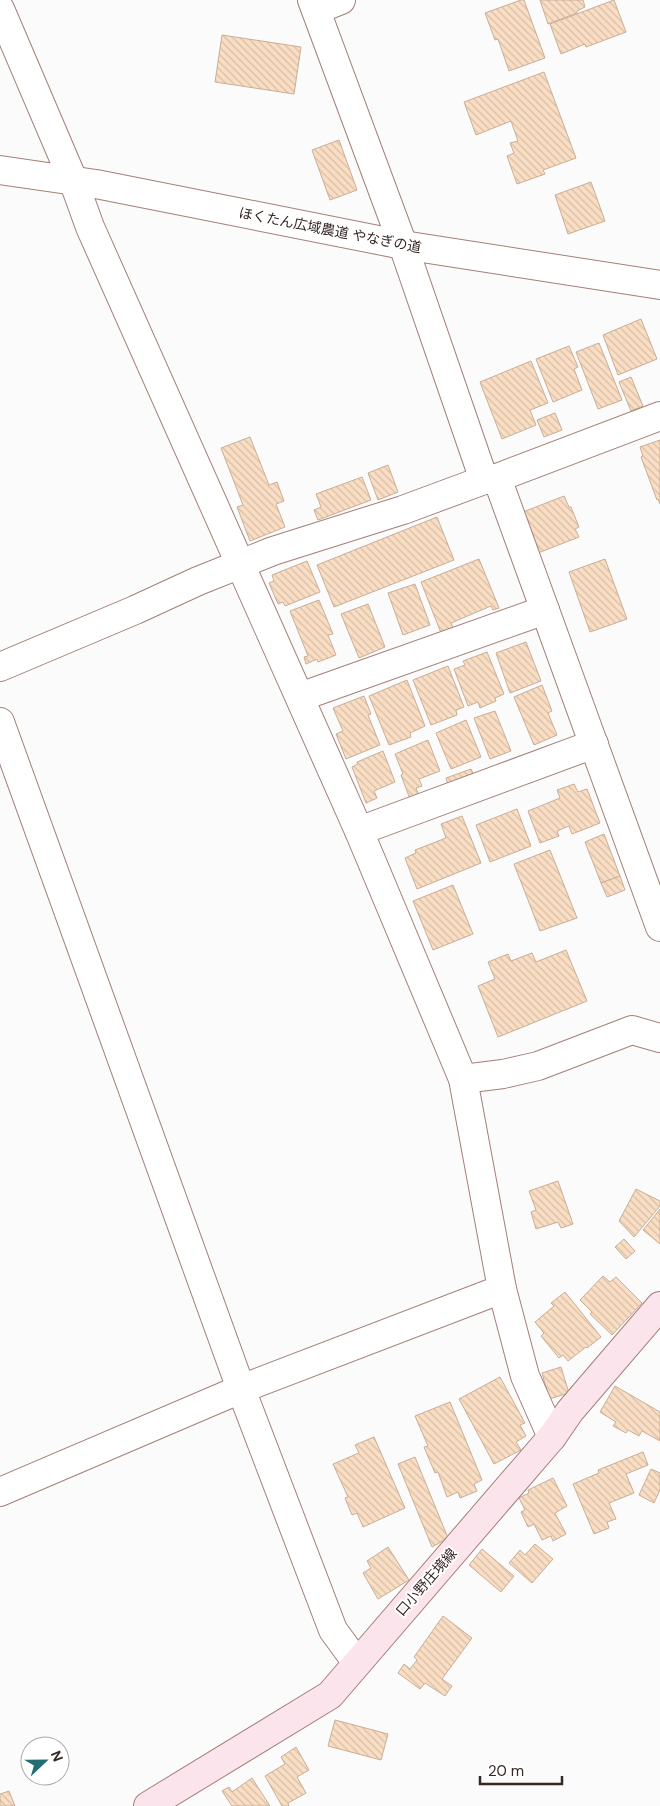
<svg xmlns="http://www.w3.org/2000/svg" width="660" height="1806" font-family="'DM Sans','Noto Sans JP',sans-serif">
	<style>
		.building { fill: url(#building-back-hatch); stroke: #c9ae95 }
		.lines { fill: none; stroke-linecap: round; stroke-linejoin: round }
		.minor-casing { stroke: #a47f77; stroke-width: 30 }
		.tertiary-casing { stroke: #a47f77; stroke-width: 30 }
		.secondary-casing { stroke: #a47f77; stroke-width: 30 }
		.minor { stroke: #fff; stroke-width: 28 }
		.tertiary { stroke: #fff; stroke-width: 28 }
		.secondary { stroke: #fce4ec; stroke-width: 28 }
		.labels { text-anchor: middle; stroke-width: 4; stroke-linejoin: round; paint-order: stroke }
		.street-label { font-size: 14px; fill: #362724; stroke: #fff }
	</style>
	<defs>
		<pattern id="building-back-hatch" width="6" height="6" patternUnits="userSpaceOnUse" patternTransform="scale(1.25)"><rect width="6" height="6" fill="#fadec4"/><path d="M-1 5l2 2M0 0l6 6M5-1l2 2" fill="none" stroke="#d7bea8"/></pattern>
	</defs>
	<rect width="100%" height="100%" fill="#fbfbfb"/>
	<g class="building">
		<path d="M521 0H524L545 58 509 71 498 39 495 40 485 13Z"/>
		<path d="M540 0H583L585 7 577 11V13L548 24Z"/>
		<path d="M614 0 626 32 586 47 585 44 561 54 550 24Z"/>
		<path d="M222 35 301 47 294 94 215 82Z"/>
		<path d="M544 72 576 158 543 170 545 174 517 184 507 156 514 153 510 143 518 141 511 121 476 135 464 102Z"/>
		<path d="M339 140 357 190 330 200 312 150Z"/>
		<path d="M591 182 605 221 568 234 555 195Z"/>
		<path d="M641 319 657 359 618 375 603 335Z"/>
		<path d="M599 343 622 400 598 409 576 352Z"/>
		<path d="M569 346 578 367 574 369 582 390 553 402 536 359Z"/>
		<path d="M531 361 548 403 530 410 536 425 502 439 480 382Z"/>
		<path d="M631 377 643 406 631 411 619 382Z"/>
		<path d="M555 413 562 430 544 437 537 420Z"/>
		<path d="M250 437 269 485 277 482 284 501 276 504 285 527 250 541 237 507 243 505 221 448Z"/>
		<path d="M660 440V504L658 499 657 500 641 457 643 456 640 447Z"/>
		<path d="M388 465 398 492 378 500 368 473Z"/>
		<path d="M362 477 371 500 318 520 314 510 321 507 316 494Z"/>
		<path d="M564 496 569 507H571L579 527 575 529 579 537 538 553 523 512Z"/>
		<path d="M437 517 454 560 334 607 317 565Z"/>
		<path d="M479 559 499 608 493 610 491 606 451 623 453 628 441 633 421 582Z"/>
		<path d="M605 559 627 619 590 632 569 572Z"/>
		<path d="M307 561 320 592 285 606 283 602 278 604 269 583 274 581 272 575Z"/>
		<path d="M415 584 430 625 403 635 388 593Z"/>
		<path d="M319 600 333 634 328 635 336 655 318 662 317 659 306 664 304 657 308 656 290 611Z"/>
		<path d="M368 604 385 647 359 658 341 614Z"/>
		<path d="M526 642 541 681 510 693 496 653Z"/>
		<path d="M487 652 504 694 495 698 496 701 480 708 478 702 468 706 454 669 465 665 463 661Z"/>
		<path d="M448 666 464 707 456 710 457 715 431 725 413 680Z"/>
		<path d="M407 680 425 726 410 733 411 737 389 745 369 696Z"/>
		<path d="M542 685 552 711 548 713 557 735 534 745 514 697Z"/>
		<path d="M364 696 371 714 368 715 380 745 346 759 336 734 343 731 333 708Z"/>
		<path d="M495 711 511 751 490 759 474 718Z"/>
		<path d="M466 720 481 757 451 769 436 733Z"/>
		<path d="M428 740 440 771 419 779 422 786 416 788 419 796 410 799 401 775 403 774 395 754Z"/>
		<path d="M383 751 395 782 374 791 377 798 366 803 352 767 358 764 357 762Z"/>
		<path d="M471 769 474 775 448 785 446 778Z"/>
		<path d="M574 784 578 792 587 789 600 823 572 834 569 826 557 831 559 836 540 843 528 811 560 798 557 790Z"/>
		<path d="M517 809 531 846 490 862 476 825Z"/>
		<path d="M462 816 481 863 417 889 405 858 416 853 415 850 446 838 441 824Z"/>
		<path d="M604 834 620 876 601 883 585 842Z"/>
		<path d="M550 850 577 918 540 931 514 864Z"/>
		<path d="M620 876 625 890 607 897 601 883Z"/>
		<path d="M453 885 473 934 433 950 413 901Z"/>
		<path d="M566 950 587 1001 498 1037 478 986 495 979 488 962 508 954 511 961 532 953 536 962Z"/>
		<path d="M558 1181 573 1224 561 1228 558 1222 536 1229 531 1212 536 1210 529 1191Z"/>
		<path d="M636 1189 660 1201V1206L634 1237 619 1221Z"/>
		<path d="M660 1209V1244L643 1230Z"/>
		<path d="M624 1239 635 1251 626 1259 615 1247Z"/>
		<path d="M603 1276 610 1282 616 1277 642 1303 612 1335 590 1314 592 1312 580 1300Z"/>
		<path d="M565 1292 601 1337 587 1348 586 1347 568 1361 563 1355 559 1358 541 1336 544 1333 535 1322 554 1306 551 1303Z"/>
		<path d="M561 1367 569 1393 549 1399 542 1373Z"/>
		<path d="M500 1377 525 1423 520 1425 526 1436 516 1442 521 1450 494 1464 459 1399Z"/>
		<path d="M615 1386 660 1412V1441L642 1431 639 1436 628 1430 626 1433 613 1426 616 1422 600 1412Z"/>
		<path d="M450 1402 482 1480 474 1484 477 1491 460 1498 458 1492 447 1497 438 1472 435 1473 424 1447 428 1446 415 1416Z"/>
		<path d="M374 1437 405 1508 363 1527 357 1513 352 1515 345 1498 348 1497 333 1464 359 1453 355 1445Z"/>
		<path d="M643 1452 648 1465 626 1474 634 1493 609 1503 616 1519 607 1522 609 1528 594 1534 573 1484 599 1473 598 1470Z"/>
		<path d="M415 1457 448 1538 432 1547 398 1464Z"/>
		<path d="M651 1469 660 1473V1490L654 1503 639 1495Z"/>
		<path d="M553 1478 567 1506 555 1513 566 1534 553 1541 551 1536 542 1540 534 1524 528 1527 521 1512 525 1510 519 1498 529 1493 528 1490Z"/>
		<path d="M535 1544 553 1559 532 1583 509 1563 520 1550 525 1555Z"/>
		<path d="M388 1547 409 1580 378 1599 363 1573 371 1568 367 1561Z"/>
		<path d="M482 1549 514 1576 501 1592 469 1565Z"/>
		<path d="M443 1616 472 1638 442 1679 452 1686 445 1696 425 1683 420 1689 398 1673 404 1664 410 1669 417 1660 414 1657Z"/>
		<path d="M335 1720 388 1734 381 1760 328 1746Z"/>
		<path d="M296 1747 309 1770 297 1777 306 1793 288 1803 289 1806H282L265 1776 285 1764 281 1757Z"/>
		<path d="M252 1778 270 1806H232L222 1791 229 1787 232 1792Z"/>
		<path d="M9 1791 15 1806H0V1794Z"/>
	</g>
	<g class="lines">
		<defs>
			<g id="minor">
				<path d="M312 0 403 245 484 480 497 478 660 927"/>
				<path d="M0 9 73 180 90 227 359 831 463 1079 502 1289 525 1376 552 1437"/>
				<path d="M316 10 341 0"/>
				<path d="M497 478 660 416"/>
				<path d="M0 667 135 610 198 581 273 551 403 510 484 480"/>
				<path d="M300 697 545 610"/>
				<path d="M0 722 241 1389 333 1630 357 1663"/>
				<path d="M359 831 594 744"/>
				<path d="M463 1079 503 1074 538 1066 632 1030 660 1038"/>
				<path d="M0 1492 241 1389 502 1289"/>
			</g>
			<path id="tertiary" d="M0 170 96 184 403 245 660 285"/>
			<path id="secondary" d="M148 1806 330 1695 552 1437 570 1411 660 1306"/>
		</defs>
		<use href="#minor" class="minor-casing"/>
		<use href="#tertiary" class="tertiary-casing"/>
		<use href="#secondary" class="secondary-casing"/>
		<use href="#minor" class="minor"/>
		<use href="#tertiary" class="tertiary"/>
		<use href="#secondary" class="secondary"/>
	</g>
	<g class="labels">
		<g class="street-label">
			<text transform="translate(330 230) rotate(11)" y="5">ほくたん広域農道 やなぎの道</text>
			<text transform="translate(426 1582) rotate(-49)" y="5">口小野庄境線</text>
		</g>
	</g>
	<g transform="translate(45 1761) rotate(68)"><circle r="24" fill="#ffffff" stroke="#afa9a7"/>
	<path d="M0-4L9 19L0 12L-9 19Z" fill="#236e72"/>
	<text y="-8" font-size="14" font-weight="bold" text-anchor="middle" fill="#362724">N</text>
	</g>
	<path d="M480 1776v8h82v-8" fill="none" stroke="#362724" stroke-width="2.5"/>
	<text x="488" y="1776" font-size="15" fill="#362724" stroke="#ffffff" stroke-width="4" paint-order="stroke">20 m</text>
</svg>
